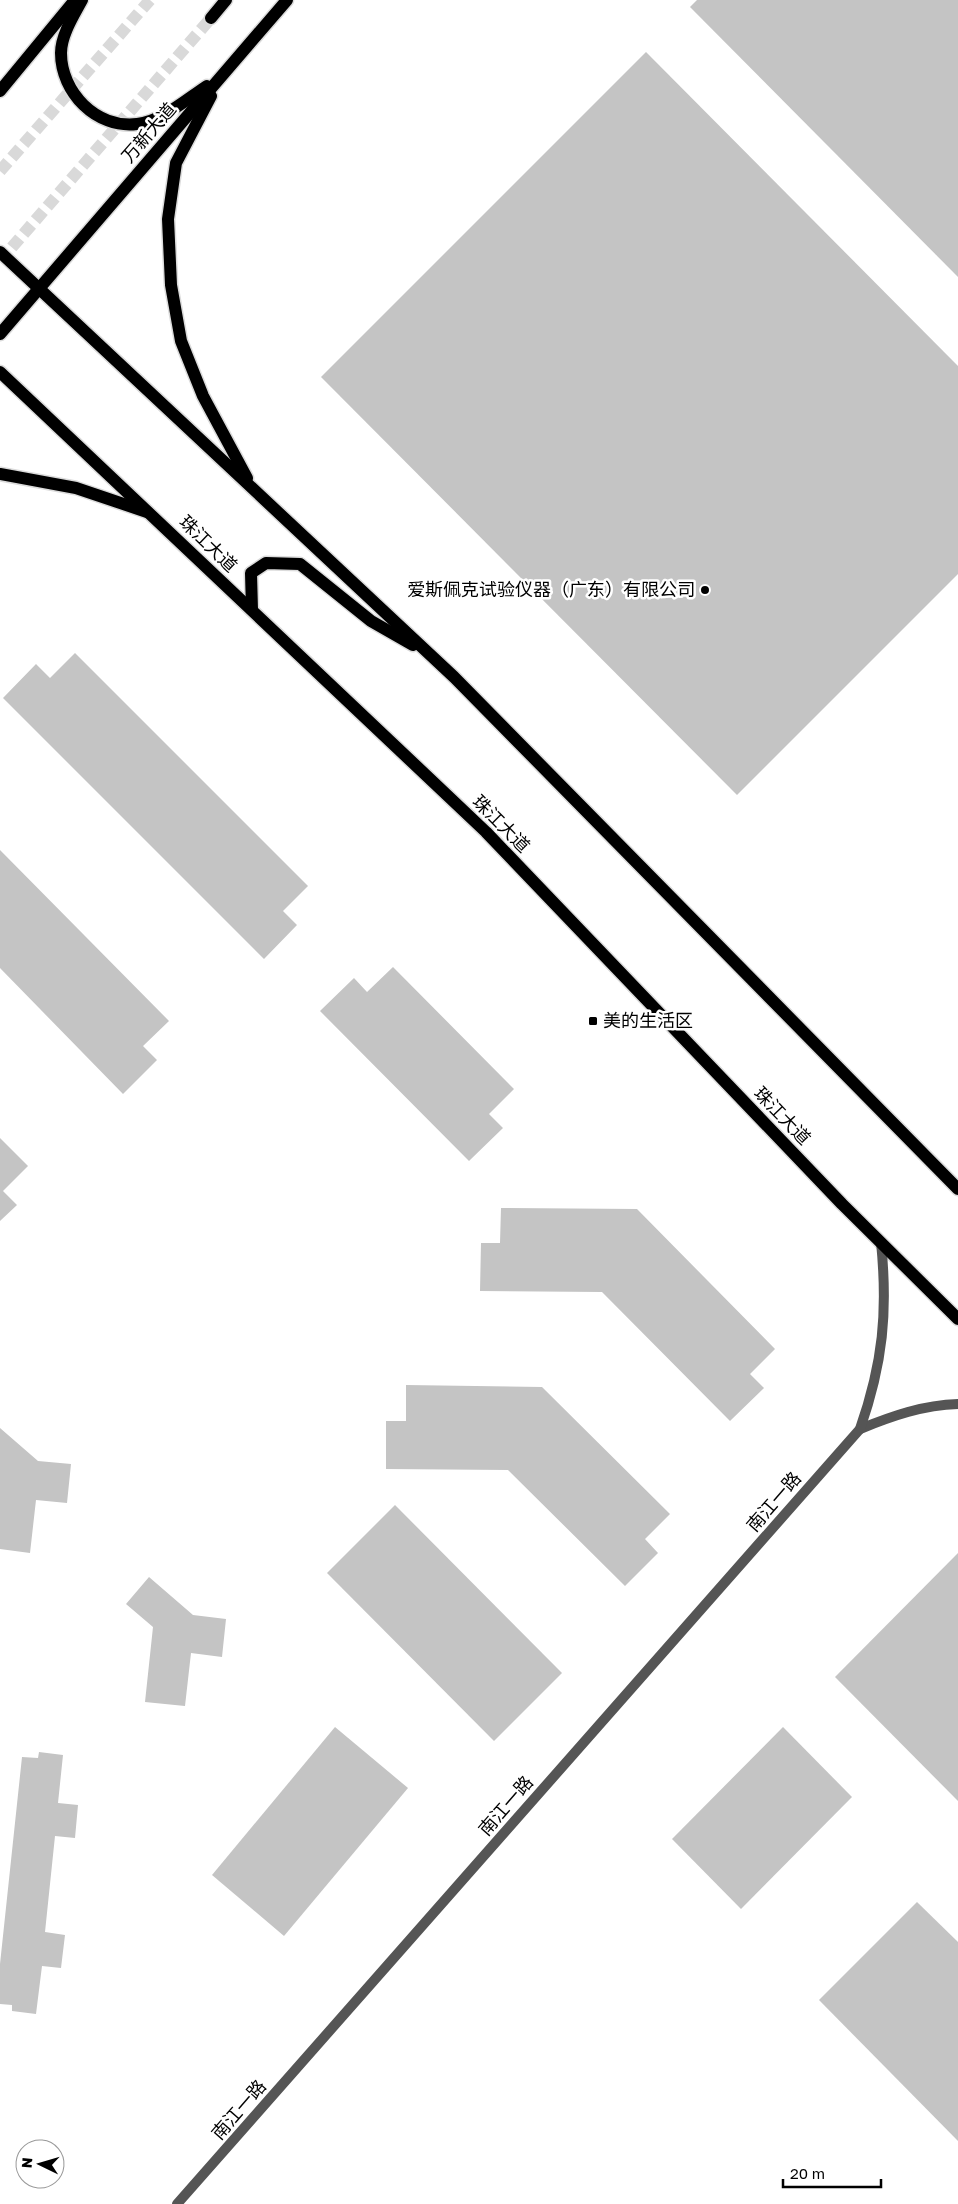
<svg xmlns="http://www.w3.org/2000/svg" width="958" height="2204" font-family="'Golos Text','Noto Sans SC',sans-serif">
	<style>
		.building { fill: #c4c4c4 }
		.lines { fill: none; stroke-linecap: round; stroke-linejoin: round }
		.primary-tunnel { stroke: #d9d9d9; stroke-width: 12; stroke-dasharray: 12 6; stroke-linecap: butt }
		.primary-casing { stroke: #dbdbdb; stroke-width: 15 }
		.minor { stroke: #555; stroke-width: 10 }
		.primary { stroke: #000; stroke-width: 12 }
		.poi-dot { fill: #000; stroke: #fff; stroke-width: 2 }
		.labels { text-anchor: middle; stroke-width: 5; stroke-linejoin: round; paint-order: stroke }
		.street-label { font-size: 18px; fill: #000; stroke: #fff }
		.poi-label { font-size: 18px; fill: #000; stroke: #fff; text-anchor: end }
	</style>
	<rect width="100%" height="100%" fill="#fff"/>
	<g class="building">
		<path d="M697 0H958V277L690 7Z"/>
		<path d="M646 52 958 366V574L737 795 321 377Z"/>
		<path d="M75 653 308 886 283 911 297 925 264 959 3 698 36 664 50 678Z"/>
		<path d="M0 850 169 1021 143 1046 157 1060 123 1094 0 968Z"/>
		<path d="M393 967 514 1089 489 1114 503 1128 469 1161 320 1011 354 978 367 992Z"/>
		<path d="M0 1138 28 1166 3 1191 17 1205 0 1221Z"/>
		<path d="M501 1208 637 1209 775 1349 750 1374 764 1388 730 1421 602 1292 480 1291 481 1243H500Z"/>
		<path d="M406 1385 542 1387 670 1514 645 1539 658 1553 625 1586 508 1470 386 1469V1421H406Z"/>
		<path d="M0 1428 38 1461 71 1464 67 1503 36 1500 30 1553 0 1549Z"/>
		<path d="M395 1505 562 1673 494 1741 327 1573Z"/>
		<path d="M958 1553V1801L835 1677Z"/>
		<path d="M149 1577 193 1615 226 1619 222 1657 191 1653 185 1706 145 1702 153 1627 126 1604Z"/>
		<path d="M335 1727 408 1788 284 1936 212 1875Z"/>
		<path d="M783 1727 852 1797 741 1909 672 1839Z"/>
		<path d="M39 1752 63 1755 58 1803 78 1805 75 1838 55 1836 45 1932 65 1935 61 1968 42 1966 36 2014 12 2011V2005L0 2004V1964L22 1757 38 1758Z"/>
		<path d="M917 1902 958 1942V2141L819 2000Z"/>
	</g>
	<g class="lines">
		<g class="primary-tunnel">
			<path d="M0 171 150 0"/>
			<path d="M0 261 211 18"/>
		</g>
		<defs>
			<g id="primary">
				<path d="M82 0C74 15 61 35 61 53 61 92 96 129 137 124 161 122 187 99 207 86"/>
				<path d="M211 18 226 0"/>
				<path d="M0 91 75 0"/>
				<path d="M211 96 176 163 168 219 171 285 181 341 203 396 247 478"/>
				<path d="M0 252 454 677 958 1189"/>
				<path d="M0 334 287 0"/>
				<path d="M0 372 486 832 842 1204 958 1319"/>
				<path d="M0 474 76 488 147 512"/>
				<path d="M252 610 251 573 266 563 300 564 371 621 413 645"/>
			</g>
		</defs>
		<use href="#primary" class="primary-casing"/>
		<g class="minor">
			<path d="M860 1429C892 1416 923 1405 958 1404"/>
			<path d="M177 2204 860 1429C883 1363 888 1312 881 1242"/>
		</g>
		<use href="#primary" class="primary"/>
	</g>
	<g class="poi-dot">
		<circle cx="705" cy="590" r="5"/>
		<rect x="588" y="1016" width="10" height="10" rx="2.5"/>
	</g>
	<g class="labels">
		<g class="street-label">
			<text transform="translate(149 133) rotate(-49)" y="6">万新大道</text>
			<text transform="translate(208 544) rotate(44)" y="6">珠江大道</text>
			<text transform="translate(501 824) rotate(45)" y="6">珠江大道</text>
			<text transform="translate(782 1116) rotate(46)" y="6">珠江大道</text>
			<text transform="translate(774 1502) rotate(-49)" y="6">南江一路</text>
			<text transform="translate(506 1806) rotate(-49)" y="6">南江一路</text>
			<text transform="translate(239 2110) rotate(-49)" y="6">南江一路</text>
		</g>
		<g class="poi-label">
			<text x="695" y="596">爱斯佩克试验仪器（广东）有限公司</text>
			<text x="603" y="1027" text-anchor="start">美的生活区</text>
		</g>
	</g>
	<g transform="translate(40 2164) rotate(275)"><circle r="24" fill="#ffffff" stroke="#999999"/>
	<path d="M0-4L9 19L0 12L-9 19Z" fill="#000000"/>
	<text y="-8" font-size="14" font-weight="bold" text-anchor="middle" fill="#000000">N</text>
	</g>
	<path d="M783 2179v8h98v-8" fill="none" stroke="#000000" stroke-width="2.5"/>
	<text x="790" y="2179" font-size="15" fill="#000000" stroke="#ffffff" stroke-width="4" paint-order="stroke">20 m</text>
</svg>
